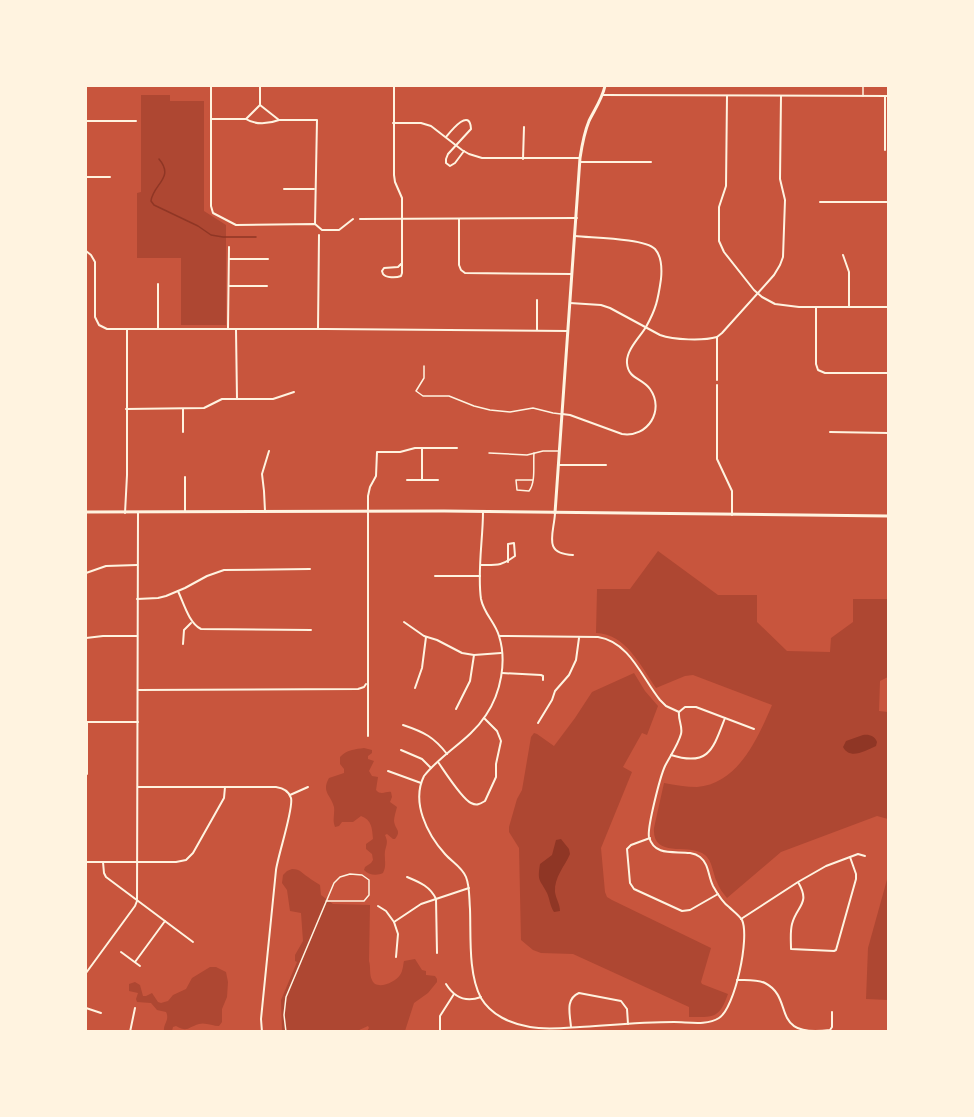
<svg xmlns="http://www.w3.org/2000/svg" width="974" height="1117" font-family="Commissioner,sans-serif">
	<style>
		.green { fill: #ae4732 }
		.water { fill: #8f3625 }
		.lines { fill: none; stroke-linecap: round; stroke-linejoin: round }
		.stream { stroke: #8f3625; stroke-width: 1.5 }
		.service { stroke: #fff3e0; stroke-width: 1.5 }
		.minor { stroke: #fff3e0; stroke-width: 2 }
		.tertiary { stroke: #fff3e0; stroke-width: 3 }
		.secondary { stroke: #fff3e0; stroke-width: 3 }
	</style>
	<rect width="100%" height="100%" fill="#c8553d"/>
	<g class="green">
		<path d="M141 95H170V101H204V211L226 225V325H181V258H137V193L141 192Z"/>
		<path d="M658 551 718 595H757V622L787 651 830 652 831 638 853 622V599H888V677L880 681 879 711 888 712V819L877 816 781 852 727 898C723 893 719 888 717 882 712 872 713 859 702 853 686 844 652 858 654 828L664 783C675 785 686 787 697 787 738 784 758 738 772 705L693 675 685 676 656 688C640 665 626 634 596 633L597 589H630Z"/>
		<path d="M634 673 645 691 658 706 647 735 642 733 623 767 632 772 601 848 605 892 607 897 612 900 711 948 701 982 702 984 728 994C719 1019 714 1017 689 1017V1007L573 954 541 953 533 950 521 940 519 848 509 832V827L517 799 522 790 531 737 534 733 537 734 554 746 575 718 592 692Z"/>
		<path d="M364 748 372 750V753L368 756V759L374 761 369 771 372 776 378 777 376 790C381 796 386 791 391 792L392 797 390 802 397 807C396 811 394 817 394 821 395 830 402 830 395 839H393L387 834 385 835C388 842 387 843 385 851 384 859 387 865 383 873 377 876 368 875 364 870L365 867 371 863 373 860 372 854 366 849V844L373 839C372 828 372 820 361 816L353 822H342L339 826 335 827C332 820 335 814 334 807 331 795 321 792 329 778L344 773V769L340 764V757C346 750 356 749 364 748Z"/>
		<path d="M292 869C301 869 301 873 308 877 311 880 316 882 320 885L321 895 333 904 370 905 369 961C371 967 369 974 372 980 376 991 396 982 400 975 403 971 403 965 404 961L415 959 422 970 426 971V975L435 976 437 979V982L428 993 414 1003 405 1031H367L369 1028 368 1026 357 1031H282L281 1000 297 962 295 961V955L303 941 301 913 290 911 287 890 282 883 283 875 287 871Z"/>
		<path d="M888 876V1000L866 999 868 948Z"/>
		<path d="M210 967H216L226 972 228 982 227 997 222 1009V1022L219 1026C213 1026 205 1022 199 1024 188 1027 188 1033 176 1026L173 1027 172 1031H164C163 1024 170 1020 166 1012L157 1010 151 1003 137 1002 136 999 138 993 129 991V984L135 982 140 985 143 996H146L152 993 158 1002 161 1003 168 1001 173 995 186 989 192 978Z"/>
	</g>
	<g class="water">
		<path d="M863 735C869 734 875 736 877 742L876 746C865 751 850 760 843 747L846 741Z"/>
		<path d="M561 839 569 849 570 854C565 866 554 877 555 892 556 899 560 904 560 911L554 912C550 906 550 900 547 893 540 879 537 882 540 864L552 855 556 840Z"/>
	</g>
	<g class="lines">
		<path class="stream" d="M159 159C175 178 153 184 151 201L154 205 198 226 211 235 223 237H256"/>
		<g class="service">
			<path d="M863 96V86"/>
			<path d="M424 366V378L416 391 423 396H449L474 406 490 410 510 412 533 408 553 413 561 414"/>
			<path d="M489 453 527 455 543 451H558"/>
			<path d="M533 480H516L517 490 529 491C536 482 533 465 534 453"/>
			<path d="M286 1032 284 1015 286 997 334 883 340 877 350 874 362 875 369 880V895L364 901H326"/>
		</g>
		<g class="minor">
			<path d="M211 86V206L213 213 236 225 315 224 322 230H339L353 219"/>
			<path d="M394 86V175L395 182 402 198V273L401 276C396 278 386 278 383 274L382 271 384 268 398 267 402 263"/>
			<path d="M603 95 888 96"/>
			<path d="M727 96 726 186 719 207V241L724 252 754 290 762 297 775 304 799 307H888"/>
			<path d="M885 96V150"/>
			<path d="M211 119H246L260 105V86"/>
			<path d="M246 119C255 125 269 124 279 120L260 105"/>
			<path d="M279 120H317L315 224"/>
			<path d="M86 121H136"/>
			<path d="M393 123H421L431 126 462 150 469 154 482 158H580"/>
			<path d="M446 137C451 131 470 107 471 129L448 154 446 159V163L450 166 455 163 464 151"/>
			<path d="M523 159 524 127"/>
			<path d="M580 162H651"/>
			<path d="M86 177H110"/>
			<path d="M284 189H314"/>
			<path d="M820 202H888"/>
			<path d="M360 219 577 218"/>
			<path d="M459 219V265L461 270 465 273 572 274"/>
			<path d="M86 251 91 255 95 262V317L99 325 107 329H326L568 331"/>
			<path d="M843 255 849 272V307"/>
			<path d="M229 259H268"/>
			<path d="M229 286H267"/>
			<path d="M570 303 601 305 610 308 660 335C674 340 703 341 717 337"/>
			<path d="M816 307V364L818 370 825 373H888"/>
			<path d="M228 328 229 247"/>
			<path d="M158 329V284"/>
			<path d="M318 329 319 235"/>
			<path d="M236 330 237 399"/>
			<path d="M537 330V300"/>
			<path d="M717 380V337L722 333 774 275 780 265 783 257 785 200 780 179 781 96"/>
			<path d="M717 385V459L732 491V515"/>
			<path d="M126 409 204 408 222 399H273L294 392"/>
			<path d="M183 409V432"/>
			<path d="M562 414 570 415 622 434C648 438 665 410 650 389 642 378 628 379 627 363 626 350 640 337 646 327 656 309 658 300 661 279 662 269 662 257 655 249 644 238 592 238 575 236"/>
			<path d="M830 432 888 433"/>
			<path d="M558 465H606"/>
			<path d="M185 477V512"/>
			<path d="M407 480H438"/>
			<path d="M422 480V448"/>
			<path d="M265 511 264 491 262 474 269 451"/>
			<path d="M483 512C483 539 477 572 481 599 484 614 495 622 499 636 507 661 501 693 486 715 470 740 442 753 424 776 411 802 427 834 445 854 452 862 462 867 466 877 470 887 469 898 470 909 471 935 468 974 481 998 491 1015 511 1024 530 1027 546 1030 563 1028 580 1027 611 1025 643 1022 674 1022 688 1022 707 1026 719 1018 735 1008 750 937 742 920 739 915 733 911 729 907 722 902 717 893 713 886 708 876 709 864 700 857 686 846 656 862 649 837 647 828 660 777 665 766 670 756 678 745 681 734 683 727 678 720 679 712L666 706 660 700C642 678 630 642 598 637L499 636"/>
			<path d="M125 513 127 475V330"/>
			<path d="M555 513C554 534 542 554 573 555"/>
			<path d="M481 565C498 565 501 566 515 556L514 543 508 544V562"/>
			<path d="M86 573 106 566 137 565"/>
			<path d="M435 576H480"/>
			<path d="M178 591C184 604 189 623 201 629L311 630"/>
			<path d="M137 599 158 598 166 596 185 588 207 576 224 570 310 569"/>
			<path d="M404 622 424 636 437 640 462 653 474 655 501 653"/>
			<path d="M86 638 103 636H137"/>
			<path d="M183 644 184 630 191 623"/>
			<path d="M502 673 541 675 543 676V680"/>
			<path d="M415 688 422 668 426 637"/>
			<path d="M138 690 358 689 364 687 366 684"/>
			<path d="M456 709 470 681 474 655"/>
			<path d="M679 712 685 707H696L754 729"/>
			<path d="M86 722H138"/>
			<path d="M538 723 552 700 555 691 569 675 576 660 579 638"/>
			<path d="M403 725C424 732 434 737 447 754"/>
			<path d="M368 736V496L370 487 376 476 377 452H400L415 448H457"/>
			<path d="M401 750 422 759 431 768"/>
			<path d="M671 755C709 767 713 749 725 718"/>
			<path d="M438 762C445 772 462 799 471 803 477 806 480 804 485 801L496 777V764L501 741 497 731 484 718"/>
			<path d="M388 771 421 783"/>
			<path d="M86 774H87V722"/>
			<path d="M138 787H276C283 788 289 791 291 798 294 808 278 855 276 870L261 1019 262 1032"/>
			<path d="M290 795 308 787"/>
			<path d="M650 838 631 845 627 849 630 883 634 889 682 911 690 910 718 894"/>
			<path d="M850 857 858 854 865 856"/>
			<path d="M86 862H176L186 860 193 853 224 798 225 787"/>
			<path d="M103 862 104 873 106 877 193 942"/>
			<path d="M407 877C419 882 430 886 436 899L437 953"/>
			<path d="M378 906 386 911 394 922 421 904 469 888"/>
			<path d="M741 919 798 882C811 904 797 905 792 924 790 932 791 941 791 949L834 951 836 950 856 879V874L850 857 826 866 798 882"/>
			<path d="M394 922 398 934 396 957"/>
			<path d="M121 952 140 966"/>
			<path d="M135 962 165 921"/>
			<path d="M86 973 135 906 137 901 138 512"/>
			<path d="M737 980C746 980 757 979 765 983 796 999 768 1038 830 1030L832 1027V1012"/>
			<path d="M446 984C454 997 465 1003 481 997"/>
			<path d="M86 1008 101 1013"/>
			<path d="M571 1027C570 1014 565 999 579 993L621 1001 627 1009 628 1024"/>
			<path d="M130 1032 135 1008"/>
			<path d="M440 1032V1016L454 994"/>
		</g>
		<path class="tertiary" d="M555 513 580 158C582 145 584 133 589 121 595 109 602 99 605 86"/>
		<path class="secondary" d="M86 512 444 511 888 516"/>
	</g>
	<rect width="974" height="1117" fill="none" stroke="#fff3e0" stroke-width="174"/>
</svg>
